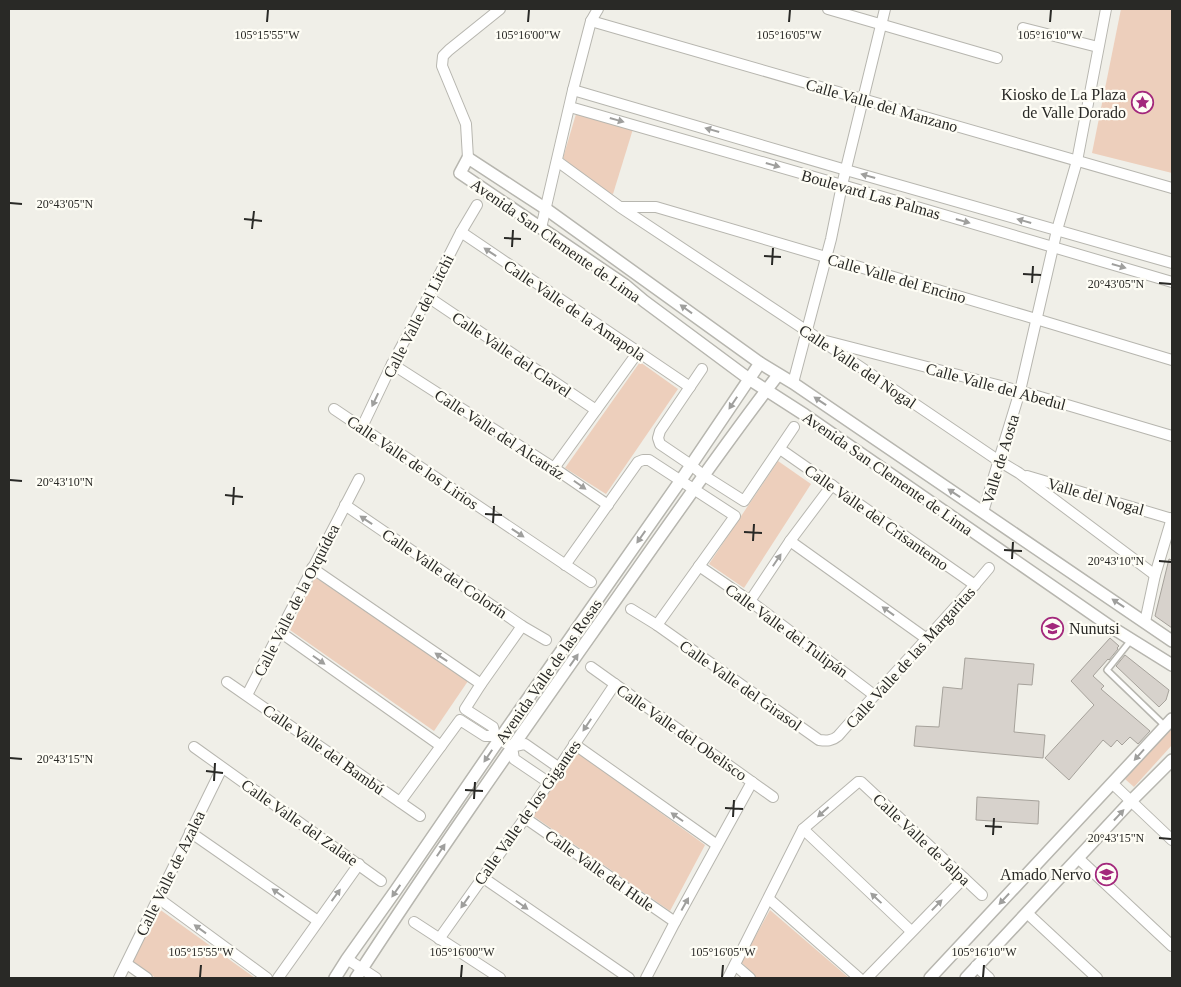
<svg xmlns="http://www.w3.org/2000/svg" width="1181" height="987" font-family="'Times New Roman',serif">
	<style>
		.green { fill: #edcfbc }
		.building { fill: #d7d2cc; stroke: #a6a29b }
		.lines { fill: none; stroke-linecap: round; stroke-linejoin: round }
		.service-casing { stroke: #b7b6af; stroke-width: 8 }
		.minor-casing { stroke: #b7b6af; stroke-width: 12 }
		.tertiary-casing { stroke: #b7b6af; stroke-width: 14 }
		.service { stroke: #fff; stroke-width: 5 }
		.minor { stroke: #fff; stroke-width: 10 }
		.tertiary { stroke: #fff; stroke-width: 11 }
		.oneway { fill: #9f9f9d }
		.ticks { fill: none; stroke: #292926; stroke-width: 2 }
		.labels { text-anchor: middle; stroke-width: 4.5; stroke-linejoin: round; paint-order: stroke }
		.poi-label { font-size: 16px; fill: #292926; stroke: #fefdf5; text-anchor: end }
		.street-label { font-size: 16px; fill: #292926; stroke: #fefdf5 }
		.ticks-label { font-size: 12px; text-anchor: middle; fill: #292926; stroke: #fefdf5; stroke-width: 4.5; stroke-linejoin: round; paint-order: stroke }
	</style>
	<rect width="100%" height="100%" fill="#f0efe8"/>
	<g class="green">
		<path d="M1121 9H1172V173L1092 153Z"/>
		<path d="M576 114 633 129 613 194 602 191 563 158Z"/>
		<path d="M640 362 678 389 606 494 565 468Z"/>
		<path d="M778 461 811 484 744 588 709 564Z"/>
		<path d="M315 577 468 681 434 731 290 630Z"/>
		<path d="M1172 726V745L1134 787 1125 779Z"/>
		<path d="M577 752 705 845 670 911 532 815Z"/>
		<path d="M155 906 255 978H156L133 963Z"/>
		<path d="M770 910 849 978H757L741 962Z"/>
	</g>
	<g class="building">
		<path d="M1169 559 1172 560V628L1155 616Z"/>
		<path d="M1110 638 1119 646 1117 648 1118 649 1109 660 1108 659 1093 676 1104 686 1101 689 1150 731 1138 744 1130 737 1122 745 1117 740 1111 747 1103 740 1069 780 1045 758 1094 705 1071 681Z"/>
		<path d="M1125 655 1169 690 1166 700 1159 707 1116 666Z"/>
		<path d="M965 658 1034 664 1032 685 1018 684 1014 732 1045 735 1043 758 914 746 916 726 939 727 943 687 962 689Z"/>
		<path d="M977 797 1039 801 1038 824 976 820Z"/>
	</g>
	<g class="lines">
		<defs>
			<path id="service" d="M1131 640 1107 670 1165 726"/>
			<g id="minor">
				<path d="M828 9 997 58"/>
				<path d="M591 21 1172 188"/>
				<path d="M1023 28 1098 47"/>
				<path d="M573 90 846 170 1172 263"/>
				<path d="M570 107 842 185 1172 282"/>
				<path d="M468 158 466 124 442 66 443 56 449 50 500 9"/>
				<path d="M557 161 620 207 819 339 999 461 1019 473 1155 575"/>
				<path d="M621 207H656L1036 319 1172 360"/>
				<path d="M541 228 573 90 591 21 598 9"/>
				<path d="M461 232 690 387"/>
				<path d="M428 297 596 410"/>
				<path d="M826 341 1020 391 1172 436"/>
				<path d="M392 364 554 468 608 505"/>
				<path d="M702 369 660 431 658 438 660 444 691 465 703 475 744 501 794 427"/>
				<path d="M793 383 831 239 842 185 885 9"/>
				<path d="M334 409 591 582"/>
				<path d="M362 427 392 364 428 297 461 232 477 205"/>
				<path d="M780 449 975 585"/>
				<path d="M554 468 638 352"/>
				<path d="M1027 476 1172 519"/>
				<path d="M345 505 522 626 546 640"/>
				<path d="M983 512 1020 391 1057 230 1077 161 1106 9"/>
				<path d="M790 541 927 639"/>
				<path d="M565 565 638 462 643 460H649L735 516 657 625"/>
				<path d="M699 566 750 601 874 695"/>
				<path d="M312 568 481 684"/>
				<path d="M750 601 790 541 832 485"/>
				<path d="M631 609 657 625 819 740C827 741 832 741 838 736 888 679 941 626 989 568"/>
				<path d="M1145 622 1155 575 1172 518"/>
				<path d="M280 632 441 746"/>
				<path d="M591 667 773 797"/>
				<path d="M227 682 420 816"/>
				<path d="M247 695 359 479"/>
				<path d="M495 736 493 727 465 709 481 684 522 626"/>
				<path d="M574 744 717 845"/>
				<path d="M194 747 381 881"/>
				<path d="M512 747 514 759 548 782"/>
				<path d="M512 747 525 744 558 767"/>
				<path d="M1113 784 1172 840"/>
				<path d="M400 802 460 720 485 736H495L512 747"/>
				<path d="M525 818 675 922"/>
				<path d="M803 829 911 931"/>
				<path d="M190 832 318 921"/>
				<path d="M1078 858 1172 946"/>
				<path d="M482 877 629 978"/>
				<path d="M158 898 267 978"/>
				<path d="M769 899 859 978"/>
				<path d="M1027 913 1097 978"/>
				<path d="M414 922 500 978"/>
				<path d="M439 939 525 818 615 684"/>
				<path d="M347 959 376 978"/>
				<path d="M127 964 147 978"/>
				<path d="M735 965 750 978"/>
				<path d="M976 966 989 978"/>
				<path d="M119 978 222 768"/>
				<path d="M278 978 359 864"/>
				<path d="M646 978 675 922 752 782"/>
				<path d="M728 978 803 829 858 782H861L982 895"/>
				<path d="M867 978 964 878"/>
			</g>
			<g id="tertiary">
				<path d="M1172 641 793 383 760 363 546 209 468 158 460 173 625 285 644 301 749 379 805 415 1111 627 1172 665"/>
				<path d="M335 978 347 959 396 890 494 747 681 480 760 363"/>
				<path d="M356 978C432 861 512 747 593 632 654 546 714 458 778 375"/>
				<path d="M930 978 1172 719"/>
				<path d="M966 978 1131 801 1172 760"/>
			</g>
		</defs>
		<use href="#service" class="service-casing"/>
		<use href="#minor" class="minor-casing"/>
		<use href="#tertiary" class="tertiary-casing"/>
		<use href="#service" class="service"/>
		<use href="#minor" class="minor"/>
		<use href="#tertiary" class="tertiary"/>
	</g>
	<defs><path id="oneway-solid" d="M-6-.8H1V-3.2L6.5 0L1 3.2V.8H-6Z" transform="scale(1.25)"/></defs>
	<g class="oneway">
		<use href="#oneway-solid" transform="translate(617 120) rotate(16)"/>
		<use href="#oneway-solid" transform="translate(712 130) rotate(-164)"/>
		<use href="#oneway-solid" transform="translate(773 165) rotate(16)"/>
		<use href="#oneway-solid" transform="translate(868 176) rotate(-164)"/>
		<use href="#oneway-solid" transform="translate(963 221) rotate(16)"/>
		<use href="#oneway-solid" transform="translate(1024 221) rotate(-164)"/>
		<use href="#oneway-solid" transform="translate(490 252) rotate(-146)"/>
		<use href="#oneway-solid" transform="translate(1119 266) rotate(16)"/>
		<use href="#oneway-solid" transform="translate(686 309) rotate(-144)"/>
		<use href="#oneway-solid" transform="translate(375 400) rotate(115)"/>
		<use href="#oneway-solid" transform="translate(820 401) rotate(-146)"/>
		<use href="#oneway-solid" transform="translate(733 403) rotate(124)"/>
		<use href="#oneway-solid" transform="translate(580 485) rotate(35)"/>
		<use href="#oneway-solid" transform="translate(954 493) rotate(-146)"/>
		<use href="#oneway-solid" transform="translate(366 520) rotate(-146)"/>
		<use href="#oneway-solid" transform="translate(518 533) rotate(34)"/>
		<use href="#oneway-solid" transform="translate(641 537) rotate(125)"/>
		<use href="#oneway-solid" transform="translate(777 560) rotate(-56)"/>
		<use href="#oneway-solid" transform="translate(1118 603) rotate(-146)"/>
		<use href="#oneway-solid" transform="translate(888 611) rotate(-144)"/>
		<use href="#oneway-solid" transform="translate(441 657) rotate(-146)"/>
		<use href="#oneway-solid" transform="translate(319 660) rotate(35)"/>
		<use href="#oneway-solid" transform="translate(574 660) rotate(-55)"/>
		<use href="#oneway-solid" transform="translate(587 725) rotate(124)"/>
		<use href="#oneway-solid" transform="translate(1139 755) rotate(132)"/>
		<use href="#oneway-solid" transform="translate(488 756) rotate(124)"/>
		<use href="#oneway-solid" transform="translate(823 812) rotate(138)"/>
		<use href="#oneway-solid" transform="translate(1119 815) rotate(-47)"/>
		<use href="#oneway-solid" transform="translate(677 817) rotate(-145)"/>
		<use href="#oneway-solid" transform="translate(441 850) rotate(-56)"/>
		<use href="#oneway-solid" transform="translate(396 891) rotate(125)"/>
		<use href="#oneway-solid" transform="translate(278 893) rotate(-145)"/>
		<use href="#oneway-solid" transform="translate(336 895) rotate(-54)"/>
		<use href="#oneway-solid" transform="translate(876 898) rotate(-137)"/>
		<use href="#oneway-solid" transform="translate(1004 899) rotate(133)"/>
		<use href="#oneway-solid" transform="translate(465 902) rotate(125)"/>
		<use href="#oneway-solid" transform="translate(685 904) rotate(-61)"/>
		<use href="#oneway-solid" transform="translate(522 905) rotate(35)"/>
		<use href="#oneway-solid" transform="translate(937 905) rotate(-46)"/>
		<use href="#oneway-solid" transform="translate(200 929) rotate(-144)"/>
	</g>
	<path class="ticks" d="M267 22 268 10M528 22 529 10M789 22 790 10M1050 22 1051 10M10 203 22 204M244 219 262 221M252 229 254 211M504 238 521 239M512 247 513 230M764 256 781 257M772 265 773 248M1023 274 1041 275M1032 283 1033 266M1159 283 1171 284M10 480 22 481M225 495 243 497M233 505 234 487M485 514 502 515M493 523 494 506M744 532 762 533M753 541 754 524M1004 550 1022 551M1012 559 1013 542M1159 561 1171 562M10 758 22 759M206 771 223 773M214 781 215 763M465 790 483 791M474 799 475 782M725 808 743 809M733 817 734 800M985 826 1002 827M993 835 994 818M1159 838 1171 839M200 977 201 965M461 977 462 965M722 977 723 965M983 977 984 965"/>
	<defs>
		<symbol id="sight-ring" viewBox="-11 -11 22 22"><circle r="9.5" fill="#fefdf5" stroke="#a3287c" stroke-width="1.5"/><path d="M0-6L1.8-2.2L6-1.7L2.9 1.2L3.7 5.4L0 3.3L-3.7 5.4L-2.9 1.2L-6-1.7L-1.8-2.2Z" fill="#a3287c"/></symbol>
		<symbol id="school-ring" viewBox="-11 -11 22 22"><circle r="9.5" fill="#fefdf5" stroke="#a3287c" stroke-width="1.5"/><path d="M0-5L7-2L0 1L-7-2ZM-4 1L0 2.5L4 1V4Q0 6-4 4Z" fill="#a3287c"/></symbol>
	</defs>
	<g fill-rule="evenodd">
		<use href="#sight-ring" x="1130" y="90" width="25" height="25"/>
		<use href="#school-ring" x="1040" y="616" width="25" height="25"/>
		<use href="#school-ring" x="1094" y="862" width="25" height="25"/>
	</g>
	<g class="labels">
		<g class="poi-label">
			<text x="1126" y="100">Kiosko de La Plaza<tspan x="1126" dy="18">de Valle Dorado</tspan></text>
			<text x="1069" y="634" text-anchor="start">Nunutsi</text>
			<text x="1091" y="880">Amado Nervo</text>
		</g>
		<g class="street-label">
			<text transform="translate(882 105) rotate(16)" y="6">Calle Valle del Manzano</text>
			<text transform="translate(871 194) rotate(16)" y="6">Boulevard Las Palmas</text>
			<text transform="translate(556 240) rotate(35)" y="6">Avenida San Clemente de Lima</text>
			<text transform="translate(897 278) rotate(16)" y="6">Calle Valle del Encino</text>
			<text transform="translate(575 310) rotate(34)" y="6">Calle Valle de la Amapola</text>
			<text transform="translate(418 316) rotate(-63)" y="6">Calle Valle del Litchi</text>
			<text transform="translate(512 354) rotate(34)" y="6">Calle Valle del Clavel</text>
			<text transform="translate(858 366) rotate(34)" y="6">Calle Valle del Nogal</text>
			<text transform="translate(996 386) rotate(15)" y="6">Calle Valle del Abedul</text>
			<text transform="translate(500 434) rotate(33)" y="6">Calle Valle del Alcatráz</text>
			<text transform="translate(1000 459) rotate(-73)" y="6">Valle de Aosta</text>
			<text transform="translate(413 462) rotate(34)" y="6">Calle Valle de los Lirios</text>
			<text transform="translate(888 473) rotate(35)" y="6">Avenida San Clemente de Lima</text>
			<text transform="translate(1096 496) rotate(16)" y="6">Valle del Nogal</text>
			<text transform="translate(877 517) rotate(35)" y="6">Calle Valle del Crisantemo</text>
			<text transform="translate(445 573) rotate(34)" y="6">Calle Valle del Colorín</text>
			<text transform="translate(296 600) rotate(-63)" y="6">Calle Valle de la Orquídea</text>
			<text transform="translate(787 630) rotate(36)" y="6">Calle Valle del Tulipán</text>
			<text transform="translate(910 657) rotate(-48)" y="6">Calle Valle de las Margaritas</text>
			<text transform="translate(548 671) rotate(-55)" y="6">Avenida Valle de las Rosas</text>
			<text transform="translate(741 685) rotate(35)" y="6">Calle Valle del Girasol</text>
			<text transform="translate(682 732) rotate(35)" y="6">Calle Valle del Obelisco</text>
			<text transform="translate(324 749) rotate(35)" y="6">Calle Valle del Bambú</text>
			<text transform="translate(527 812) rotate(-55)" y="6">Calle Valle de los Gigantes</text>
			<text transform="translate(300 822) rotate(35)" y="6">Calle Valle del Zalate</text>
			<text transform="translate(922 839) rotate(43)" y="6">Calle Valle de Jalpa</text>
			<text transform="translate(600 870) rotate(35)" y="6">Calle Valle del Hule</text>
			<text transform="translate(170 873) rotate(-64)" y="6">Calle Valle de Azalea</text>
		</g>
	</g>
	<g class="ticks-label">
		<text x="267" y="39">105°15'55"W</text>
		<text x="528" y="39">105°16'00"W</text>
		<text x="789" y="39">105°16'05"W</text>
		<text x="1050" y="39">105°16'10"W</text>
		<text x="65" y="208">20°43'05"N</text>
		<text x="1116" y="288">20°43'05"N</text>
		<text x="65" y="486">20°43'10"N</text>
		<text x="1116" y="565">20°43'10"N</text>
		<text x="65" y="763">20°43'15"N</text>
		<text x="1116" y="842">20°43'15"N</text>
		<text x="201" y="956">105°15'55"W</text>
		<text x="462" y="956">105°16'00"W</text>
		<text x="723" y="956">105°16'05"W</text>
		<text x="984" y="956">105°16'10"W</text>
	</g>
	<rect width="1181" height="987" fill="none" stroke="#292926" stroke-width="20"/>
</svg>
